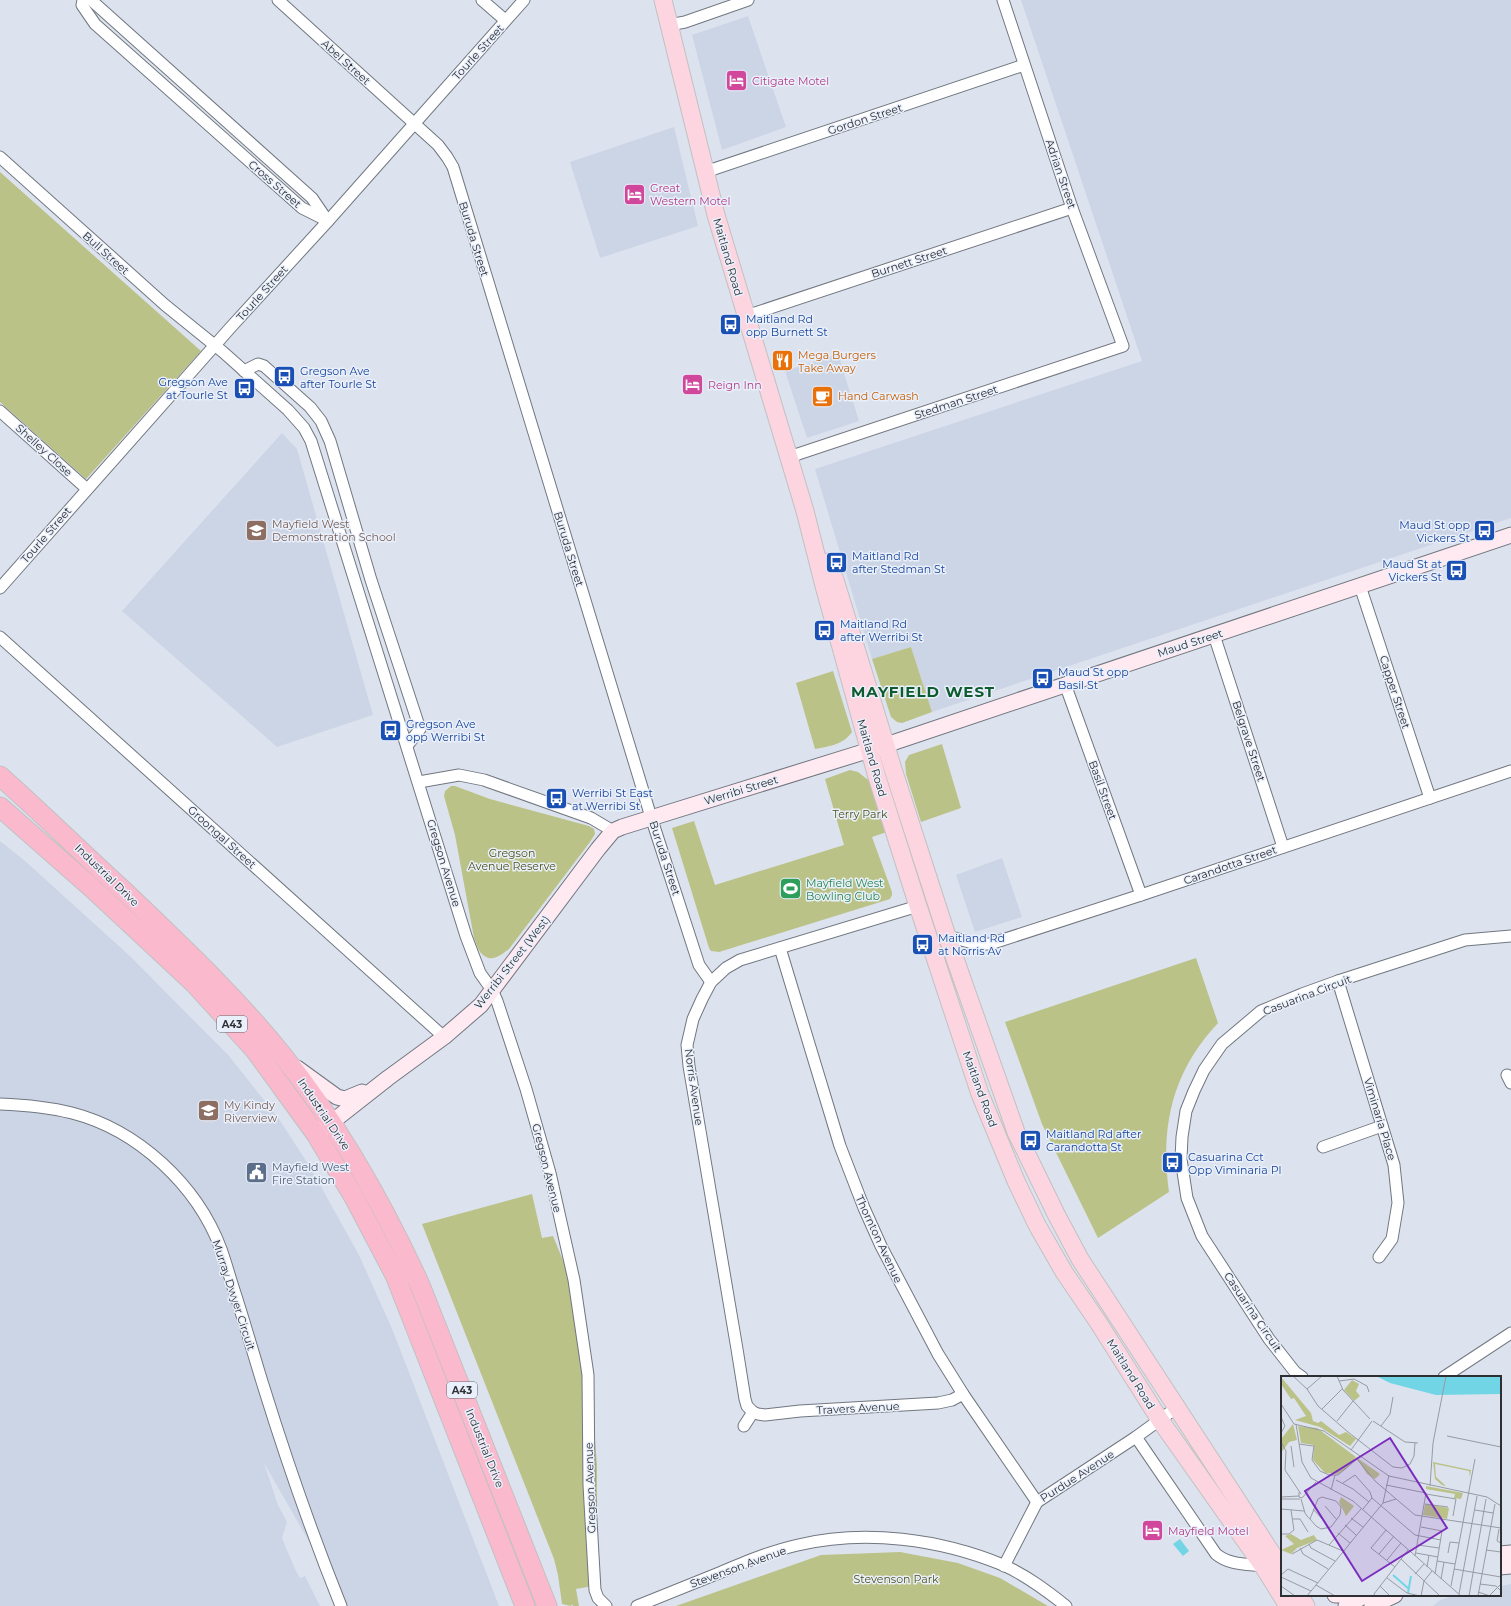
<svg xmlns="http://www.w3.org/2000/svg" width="1511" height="1606" font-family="Montserrat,sans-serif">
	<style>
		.built { fill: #ccd5e6 }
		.green { fill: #bac288 }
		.water { fill: #71d5e5 }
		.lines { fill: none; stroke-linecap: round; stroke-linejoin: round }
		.street-casing { stroke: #717780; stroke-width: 13 }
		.secondary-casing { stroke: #717780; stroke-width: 17 }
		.primary-casing { stroke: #c0c1c2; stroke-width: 19 }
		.highway-casing { stroke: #c0c1c2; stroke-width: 21 }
		.street { stroke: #fff; stroke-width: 11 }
		.secondary { stroke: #feeaf0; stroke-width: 15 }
		.primary { stroke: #fcd5e0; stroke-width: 17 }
		.highway { stroke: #fab9cc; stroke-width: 19 }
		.labels { text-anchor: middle; stroke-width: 3; stroke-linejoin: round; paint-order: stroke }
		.shield { fill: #eaf0fb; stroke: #66696f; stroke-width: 1 }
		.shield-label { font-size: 10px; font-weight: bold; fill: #2d2f33 }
		.street-label { font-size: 11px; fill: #2d2f33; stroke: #eaf0fb }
		.hotel-label { font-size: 11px; fill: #b23c85; stroke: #eaf0fb; text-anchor: start }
		.transit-label { font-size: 11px; fill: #164399; stroke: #eaf0fb; text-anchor: start }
		.food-label { font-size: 11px; fill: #c56008; stroke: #eaf0fb; text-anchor: start }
		.education-label { font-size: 11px; fill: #785e54; stroke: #eaf0fb; text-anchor: start }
		.park-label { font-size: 11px; fill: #4c511b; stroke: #eaf0fb }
		.leisure-label { font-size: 11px; fill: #27864d; stroke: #eaf0fb; text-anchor: start }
		.service-label { font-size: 11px; fill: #4e5e75; stroke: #eaf0fb; text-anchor: start }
		.district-label { font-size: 15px; font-weight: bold; letter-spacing: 1px; fill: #0f5b30; stroke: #eaf0fb }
		.inset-river { fill: none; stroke: #71d5e5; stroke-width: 2 }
		.inset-road { fill: none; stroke: #979ba3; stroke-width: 1 }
		.view { fill: #7b2cbf; fill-opacity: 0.15; stroke: #7b2cbf; stroke-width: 2 }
		.inset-edge { fill: none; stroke: #2d2f33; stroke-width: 2 }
	</style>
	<rect width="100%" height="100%" fill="#dde3ee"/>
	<g class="built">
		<path d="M1021 0H1511V518L932 712 911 647 872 659 815 469 1142 361Z"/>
		<path d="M748 16 786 127 722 150 692 35Z"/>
		<path d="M674 127 698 226 600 258 570 162Z"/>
		<path d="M838 354 859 421 807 438 785 371Z"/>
		<path d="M282 433 297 449 373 715 277 747 122 611Z"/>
		<path d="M0 841 24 860 131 957 229 1056 279 1119 310 1167 359 1255 393 1331 499 1606H346L264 1463 278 1505 287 1522 282 1538 295 1569 300 1578 305 1576 320 1606H0Z"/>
		<path d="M1002 858 1022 917 975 932 956 875Z"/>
		<path d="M1511 1584V1606H1433L1440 1600 1456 1595H1500V1586Z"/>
	</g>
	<g class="green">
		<path d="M0 172 201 351 86 479 0 402Z"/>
		<path d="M911 647 932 712 902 723 897 722 891 717 872 659Z"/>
		<path d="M833 671 852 732C843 745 830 746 815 749L796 683Z"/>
		<path d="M942 744 961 808 921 822 906 774 905 762 909 755Z"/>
		<path d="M850 770 858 772 872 783 890 831 872 837 892 892V895L890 899 719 952 711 951 709 948 672 828 694 821 715 885 844 845 825 779Z"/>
		<path d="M451 786H455L490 799 589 826 594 829 595 834 590 842 509 949C501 955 491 964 481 953 478 950 476 943 474 938L455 835 444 796 445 791Z"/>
		<path d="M1196 958 1218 1023C1172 1072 1160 1127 1169 1192L1098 1238 1042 1124 1005 1022Z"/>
		<path d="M532 1194 542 1238 553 1236 573 1285 586 1328 597 1465V1551L593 1586 576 1589 579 1606H573L572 1604 571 1606 562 1604 558 1575 554 1559 422 1224Z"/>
		<path d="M900 1552 958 1563 1000 1578 1048 1606H676L821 1555Z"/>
	</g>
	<path class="water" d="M1180 1539 1189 1551 1183 1556 1173 1544Z"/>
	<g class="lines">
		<defs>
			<g id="street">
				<path d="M83 0 82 5 95 24 302 208 328 221"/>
				<path d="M91 0 312 198 327 220"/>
				<path d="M278 0 438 145 447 157 453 167 651 817 699 965 711 982"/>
				<path d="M482 0 505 20"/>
				<path d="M669 25 685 22 748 0"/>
				<path d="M0 157 165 305 223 352 288 410 304 428 311 441 466 936 480 973 492 990 497 1001 526 1089 550 1173 574 1280 588 1375 589 1485 595 1590 598 1598 606 1606"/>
				<path d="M705 172 1024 65"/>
				<path d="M746 316 1072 208"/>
				<path d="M244 371 258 364 264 366 310 407 321 421 330 441 371 580 420 729 407 746"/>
				<path d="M0 411 87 489"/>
				<path d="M789 457 1123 346 1072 208 1003 0"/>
				<path d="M1360 586 1430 798"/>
				<path d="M0 588 231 327 328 221 524 0"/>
				<path d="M1214 635 1283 847"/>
				<path d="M0 637 444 1037"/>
				<path d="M1065 684 1141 895"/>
				<path d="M419 782 459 775 484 780 591 818 613 831"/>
				<path d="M918 906 740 960 726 968 711 982 702 999 693 1019 687 1045 689 1066 737 1349 745 1399 747 1406 753 1412 758 1414 765 1415 800 1411 938 1403 952 1400 963 1394"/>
				<path d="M947 936 976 944H990L1141 895 1511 771"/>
				<path d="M780 948 840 1146 864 1208 881 1246 938 1354 963 1394 1037 1502"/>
				<path d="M1338 981 1394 1165 1398 1203 1392 1239 1379 1257"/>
				<path d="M1507 1075 1511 1083"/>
				<path d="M0 1104C25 1105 48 1107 72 1113 138 1130 197 1185 221 1249 226 1263 230 1278 235 1293 245 1324 254 1356 264 1388 287 1462 312 1534 341 1606"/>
				<path d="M1323 1147 1382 1126"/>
				<path d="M1302 1377 1295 1372 1269 1339 1202 1236 1187 1198 1181 1159 1182 1137 1186 1111 1194 1091 1204 1070 1222 1044 1261 1011 1302 994 1338 981 1465 940 1511 936"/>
				<path d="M1444 1377 1511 1333"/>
				<path d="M744 1426 753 1412"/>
				<path d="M1136 1437 1216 1554C1229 1565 1247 1564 1263 1566"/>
				<path d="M1004 1566 1037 1502 1136 1437 1176 1408"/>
				<path d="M637 1606C664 1595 691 1584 719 1573 745 1562 771 1551 798 1545 865 1529 940 1539 1003 1565 1026 1575 1047 1591 1066 1606"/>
			</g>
			<g id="secondary">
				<path d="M297 1068 337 1097 345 1099 362 1092"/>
				<path d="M323 1129 388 1078 444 1037 481 1005 598 849 613 831 622 827 886 745 1511 535"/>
				<path d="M1500 1554 1511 1553"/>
				<path d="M1500 1567 1511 1566"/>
				<path d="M1335 1595H1351"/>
				<path d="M1346 1606 1366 1595"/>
				<path d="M1372 1606 1395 1595"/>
			</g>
			<g id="primary">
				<path d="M663 0 716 215 805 511 824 586 877 777 918 906 980 1094 1016 1181 1037 1225 1064 1272 1098 1322 1160 1420 1263 1566 1288 1606"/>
				<path d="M827 562 835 580 892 766 947 936 1016 1132 1056 1214 1080 1259 1282 1569"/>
				<path d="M1299 1595 1306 1606"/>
			</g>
			<g id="highway">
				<path d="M0 776C43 814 83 854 125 892 180 945 235 996 283 1056 339 1126 383 1204 420 1285L547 1606"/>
				<path d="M0 807 91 887 194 983 255 1050 316 1134 354 1197 395 1275 525 1606"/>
			</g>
		</defs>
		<use href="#street" class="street-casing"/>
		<use href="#secondary" class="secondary-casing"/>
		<use href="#primary" class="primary-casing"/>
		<use href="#highway" class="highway-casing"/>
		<use href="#street" class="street"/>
		<use href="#secondary" class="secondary"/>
		<use href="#primary" class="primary"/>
		<use href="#highway" class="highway"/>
	</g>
	<defs>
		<symbol id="hotel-square" viewBox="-11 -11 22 22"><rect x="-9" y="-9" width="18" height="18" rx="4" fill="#d1479c" stroke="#eaf0fb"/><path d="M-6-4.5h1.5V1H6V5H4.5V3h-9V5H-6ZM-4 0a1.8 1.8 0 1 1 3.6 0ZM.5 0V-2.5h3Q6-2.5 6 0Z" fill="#fff"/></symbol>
		<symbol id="bus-square" viewBox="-11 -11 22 22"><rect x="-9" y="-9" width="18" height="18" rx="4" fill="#1a4fb4" stroke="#eaf0fb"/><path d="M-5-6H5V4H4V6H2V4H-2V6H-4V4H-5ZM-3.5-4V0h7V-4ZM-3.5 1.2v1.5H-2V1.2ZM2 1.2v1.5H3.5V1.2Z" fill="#fff"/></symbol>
		<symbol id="restaurant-square" viewBox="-11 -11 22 22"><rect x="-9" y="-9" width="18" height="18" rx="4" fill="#e8710a" stroke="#eaf0fb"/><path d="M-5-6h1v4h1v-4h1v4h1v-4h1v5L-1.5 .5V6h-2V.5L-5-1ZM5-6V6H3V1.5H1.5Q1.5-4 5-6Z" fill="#fff"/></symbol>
		<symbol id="cafe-square" viewBox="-11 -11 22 22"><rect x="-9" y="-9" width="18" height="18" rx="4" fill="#e8710a" stroke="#eaf0fb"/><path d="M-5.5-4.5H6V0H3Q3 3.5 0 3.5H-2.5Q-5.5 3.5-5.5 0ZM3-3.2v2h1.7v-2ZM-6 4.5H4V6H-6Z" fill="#fff"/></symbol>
		<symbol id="school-square" viewBox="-11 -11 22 22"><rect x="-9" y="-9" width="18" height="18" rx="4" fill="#8d6e63" stroke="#eaf0fb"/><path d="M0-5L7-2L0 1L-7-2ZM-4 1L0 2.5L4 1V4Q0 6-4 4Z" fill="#fff"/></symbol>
		<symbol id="stadium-square" viewBox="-11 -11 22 22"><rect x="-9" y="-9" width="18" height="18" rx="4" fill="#2e9e5b" stroke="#eaf0fb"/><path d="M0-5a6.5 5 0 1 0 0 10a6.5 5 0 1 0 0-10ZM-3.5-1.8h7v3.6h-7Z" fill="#fff"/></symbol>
		<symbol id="civic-square" viewBox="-11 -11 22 22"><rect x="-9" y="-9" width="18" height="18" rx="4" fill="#5c6f8a" stroke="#eaf0fb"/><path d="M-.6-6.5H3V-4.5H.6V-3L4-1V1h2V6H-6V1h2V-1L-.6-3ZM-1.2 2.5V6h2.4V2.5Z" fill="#fff"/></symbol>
	</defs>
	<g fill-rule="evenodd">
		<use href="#hotel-square" x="724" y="68" width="25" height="25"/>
		<use href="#hotel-square" x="622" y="182" width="25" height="25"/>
		<use href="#bus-square" x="718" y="312" width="25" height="25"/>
		<use href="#restaurant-square" x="770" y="348" width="25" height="25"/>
		<use href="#bus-square" x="272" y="364" width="25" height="25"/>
		<use href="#hotel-square" x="680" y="372" width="25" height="25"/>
		<use href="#bus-square" x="232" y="376" width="25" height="25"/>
		<use href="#cafe-square" x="810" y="384" width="25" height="25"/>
		<use href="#school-square" x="244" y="518" width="25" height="25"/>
		<use href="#bus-square" x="1472" y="518" width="25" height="25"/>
		<use href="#bus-square" x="824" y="550" width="25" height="25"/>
		<use href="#bus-square" x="1444" y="558" width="25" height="25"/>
		<use href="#bus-square" x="812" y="618" width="25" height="25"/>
		<use href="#bus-square" x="1030" y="666" width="25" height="25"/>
		<use href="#bus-square" x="378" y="718" width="25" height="25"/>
		<use href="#bus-square" x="544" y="786" width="25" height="25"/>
		<use href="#stadium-square" x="778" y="876" width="25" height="25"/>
		<use href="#bus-square" x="910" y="932" width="25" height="25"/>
		<use href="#school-square" x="196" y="1098" width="25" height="25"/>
		<use href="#bus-square" x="1018" y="1128" width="25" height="25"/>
		<use href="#bus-square" x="1160" y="1150" width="25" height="25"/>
		<use href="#civic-square" x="244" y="1160" width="25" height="25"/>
		<use href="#hotel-square" x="1140" y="1518" width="25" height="25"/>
	</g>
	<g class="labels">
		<g class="shield">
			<rect x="217" y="1016" width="30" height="16" rx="3"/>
			<rect x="447" y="1382" width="30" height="16" rx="3"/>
		</g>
		<g class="shield-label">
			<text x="232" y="1028">A43</text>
			<text x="462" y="1394">A43</text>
		</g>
		<g class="street-label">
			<text transform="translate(478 52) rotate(-48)" y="4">Tourle Street</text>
			<text transform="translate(346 62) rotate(42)" y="4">Abel Street</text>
			<text transform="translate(865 119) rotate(-18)" y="4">Gordon Street</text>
			<text transform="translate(1061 174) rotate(71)" y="4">Adrian Street</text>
			<text transform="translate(275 184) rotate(41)" y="4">Cross Street</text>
			<text transform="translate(474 239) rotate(73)" y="4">Buruda Street</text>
			<text transform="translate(106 253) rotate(42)" y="4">Bull Street</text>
			<text transform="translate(728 257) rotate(74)" y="4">Maitland Road</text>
			<text transform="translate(909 262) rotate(-18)" y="4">Burnett Street</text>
			<text transform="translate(262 293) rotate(-48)" y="4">Tourle Street</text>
			<text transform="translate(956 402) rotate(-18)" y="4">Stedman Street</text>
			<text transform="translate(44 450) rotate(42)" y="4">Shelley Close</text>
			<text transform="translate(46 535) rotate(-49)" y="4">Tourle Street</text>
			<text transform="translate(569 549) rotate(73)" y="4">Buruda Street</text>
			<text transform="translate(1190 643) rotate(-18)" y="4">Maud Street</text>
			<text transform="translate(1395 692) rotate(72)" y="4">Capper Street</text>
			<text transform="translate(1249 741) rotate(72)" y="4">Belgrave Street</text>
			<text transform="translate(872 758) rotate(74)" y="4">Maitland Road</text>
			<text transform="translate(741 790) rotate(-17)" y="4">Werribi Street</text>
			<text transform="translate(1103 790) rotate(70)" y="4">Basil Street</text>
			<text transform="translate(222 837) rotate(42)" y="4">Groongal Street</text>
			<text transform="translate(665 858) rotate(72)" y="4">Buruda Street</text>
			<text transform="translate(444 863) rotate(73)" y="4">Gregson Avenue</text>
			<text transform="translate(1230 865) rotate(-19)" y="4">Carandotta Street</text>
			<text transform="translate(107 875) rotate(44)" y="4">Industrial Drive</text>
			<text transform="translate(512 962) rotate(-52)" y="4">Werribi Street (West)</text>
			<text transform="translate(1307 995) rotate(-21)" y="4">Casuarina Circuit</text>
			<text transform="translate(694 1087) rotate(82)" y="4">Norris Avenue</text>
			<text transform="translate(980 1089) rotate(70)" y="4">Maitland Road</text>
			<text transform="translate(324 1114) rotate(56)" y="4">Industrial Drive</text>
			<text transform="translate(1380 1119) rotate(73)" y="4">Viminaria Place</text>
			<text transform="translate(547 1168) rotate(76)" y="4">Gregson Avenue</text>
			<text transform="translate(879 1239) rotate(65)" y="4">Thornton Avenue</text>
			<text transform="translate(234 1295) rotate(72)" y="4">Murray Dwyer Circuit</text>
			<text transform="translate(1253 1312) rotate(56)" y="4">Casuarina Circuit</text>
			<text transform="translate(1131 1374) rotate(58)" y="4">Maitland Road</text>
			<text transform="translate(858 1408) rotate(-3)" y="4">Travers Avenue</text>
			<text transform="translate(485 1448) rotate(68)" y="4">Industrial Drive</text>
			<text transform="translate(1077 1476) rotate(-33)" y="4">Purdue Avenue</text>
			<text transform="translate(590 1488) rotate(-92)" y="4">Gregson Avenue</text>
			<text transform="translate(738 1567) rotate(-20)" y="4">Stevenson Avenue</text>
		</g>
		<g class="hotel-label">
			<text x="752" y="85">Citigate Motel</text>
			<text x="650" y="192">Great<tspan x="650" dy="13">Western Motel</tspan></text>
			<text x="708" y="389">Reign Inn</text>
			<text x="1168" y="1535">Mayfield Motel</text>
		</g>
		<g class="transit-label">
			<text x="746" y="323">Maitland Rd<tspan x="746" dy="13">opp Burnett St</tspan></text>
			<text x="300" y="375">Gregson Ave<tspan x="300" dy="13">after Tourle St</tspan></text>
			<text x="228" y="386" text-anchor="end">Gregson Ave<tspan x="228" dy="13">at Tourle St</tspan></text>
			<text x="1470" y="529" text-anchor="end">Maud St opp<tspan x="1470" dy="13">Vickers St</tspan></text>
			<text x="852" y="560">Maitland Rd<tspan x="852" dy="13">after Stedman St</tspan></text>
			<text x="1442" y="568" text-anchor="end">Maud St at<tspan x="1442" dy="13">Vickers St</tspan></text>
			<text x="840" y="628">Maitland Rd<tspan x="840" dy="13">after Werribi St</tspan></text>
			<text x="1058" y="676">Maud St opp<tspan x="1058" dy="13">Basil St</tspan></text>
			<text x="406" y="728">Gregson Ave<tspan x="406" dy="13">opp Werribi St</tspan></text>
			<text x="572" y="797">Werribi St East<tspan x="572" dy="13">at Werribi St</tspan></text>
			<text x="938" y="942">Maitland Rd<tspan x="938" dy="13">at Norris Av</tspan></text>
			<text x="1046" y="1138">Maitland Rd after<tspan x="1046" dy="13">Carandotta St</tspan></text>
			<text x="1188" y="1161">Casuarina Cct<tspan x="1188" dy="13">Opp Viminaria Pl</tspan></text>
		</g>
		<g class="food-label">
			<text x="798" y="359">Mega Burgers<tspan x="798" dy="13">Take Away</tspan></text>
			<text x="838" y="400">Hand Carwash</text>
		</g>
		<g class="education-label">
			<text x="272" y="528">Mayfield West<tspan x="272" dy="13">Demonstration School</tspan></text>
			<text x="224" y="1109">My Kindy<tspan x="224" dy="13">Riverview</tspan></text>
		</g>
		<g class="park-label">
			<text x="860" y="818">Terry Park</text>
			<text x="512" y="857">Gregson<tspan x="512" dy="13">Avenue Reserve</tspan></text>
			<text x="896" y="1583">Stevenson Park</text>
		</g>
		<g class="leisure-label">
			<text x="806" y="887">Mayfield West<tspan x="806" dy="13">Bowling Club</tspan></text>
		</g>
		<g class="service-label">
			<text x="272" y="1171">Mayfield West<tspan x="272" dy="13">Fire Station</tspan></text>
		</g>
		<g class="district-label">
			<text x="923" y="697">MAYFIELD WEST</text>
		</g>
	</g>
	<g transform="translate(1281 1376)">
		<rect width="220" height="220" fill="#dde3ee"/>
		<path d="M0 1 30 37 32 45 37 47 40 45 58 59 65 56 75 63 69 70 39 51 14 44 25 40 13 22 10 23 0 8ZM71 4 78 8 75 15 79 20 73 25 63 14ZM12 48 16 64 8 66 0 77V63ZM17 50 36 52 75 81 65 93 57 98 44 97 32 84 33 69 20 67ZM75 81 99 98 94 103 86 98ZM152 86 190 94 189 101 188 95 154 88 155 101 165 110 161 109 154 103ZM145 110 182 117 180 123 173 122 174 118 145 113ZM60 121 73 130 65 140 58 126ZM144 128 168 132 166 143 142 139ZM10 158 20 164 33 159 36 164 16 172 10 178 0 174 13 168 4 160Z" fill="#bac288"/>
		<path d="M95 0H220V18L155 19 109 7Z" fill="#71d5e5"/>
		<path class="inset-river" d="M112 199 128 213M127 217 130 200"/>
		<path class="inset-road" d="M12 0 26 13 37 30 67 56 112 91 121 92 129 88 133 80 134 67M56 0 62 14 89 43M58 5 73 3 86 10 88 16M26 13 41 0M0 28 13 48 43 55 108 100 206 121 220 130M41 33 61 13M0 41 4 50 0 57M56 45 72 25M92 45 124 66 137 67M15 48 21 86 30 102 72 125 180 220M100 50 109 38 112 21M166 60 220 71M0 66 5 75 4 94 20 118M18 68 32 70M33 69 31 84 39 95 48 99H57L76 83 94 105 134 139 220 152M10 70 13 91M70 74 91 45M74 99 89 116 91 122M55 104 72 113 88 126M62 107 74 99M105 109 145 117 134 180M149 110 152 67 165 0M50 114 54 99M18 116V121L21 122 35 106M145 118 175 123 172 140M0 121 18 120M91 122 134 159 160 164M0 123H19M20 123 24 137 26 140 29 143 35 150 40 153 50 151 59 139 60 131 55 125 41 121 37 123 29 143M102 127 115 123M144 128 167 131M44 130 56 144M0 133 23 135M32 133 43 145M82 133 91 122M194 134 212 137M70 142 82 151M12 143H19L27 156M64 149 75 159M140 151 161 155M218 153 216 165 220 167M105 154 90 172 114 191M57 157 69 167M0 158H8L13 154 10 134M28 168 30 172 54 185M48 169 80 133M137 169 158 172M19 172 22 178 47 193M205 174 220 176M135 177 157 181M167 177 169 166 178 167M11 178 36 164 62 175M98 178 113 160M120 183 159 220M106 184 120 167M156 185 174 188M146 191 148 179M173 193 220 201M134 198 143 188M154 198 161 155M0 199 7 193 37 207M0 201 30 215M106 202 126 217 139 220M160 203 163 186M199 208 215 210 220 215M35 209 54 220M0 210 14 220M99 210 109 220M170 210 194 83M197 216 209 220M178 218 196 120M26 220 102 127 108 99M94 220 93 218 127 174M140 220 143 205 151 195M188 220 205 123M197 220 214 128M208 220 220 208"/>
		<path class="view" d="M109 62 166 152 81 205 24 115Z"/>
		<rect width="220" height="220" class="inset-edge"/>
	</g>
</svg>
